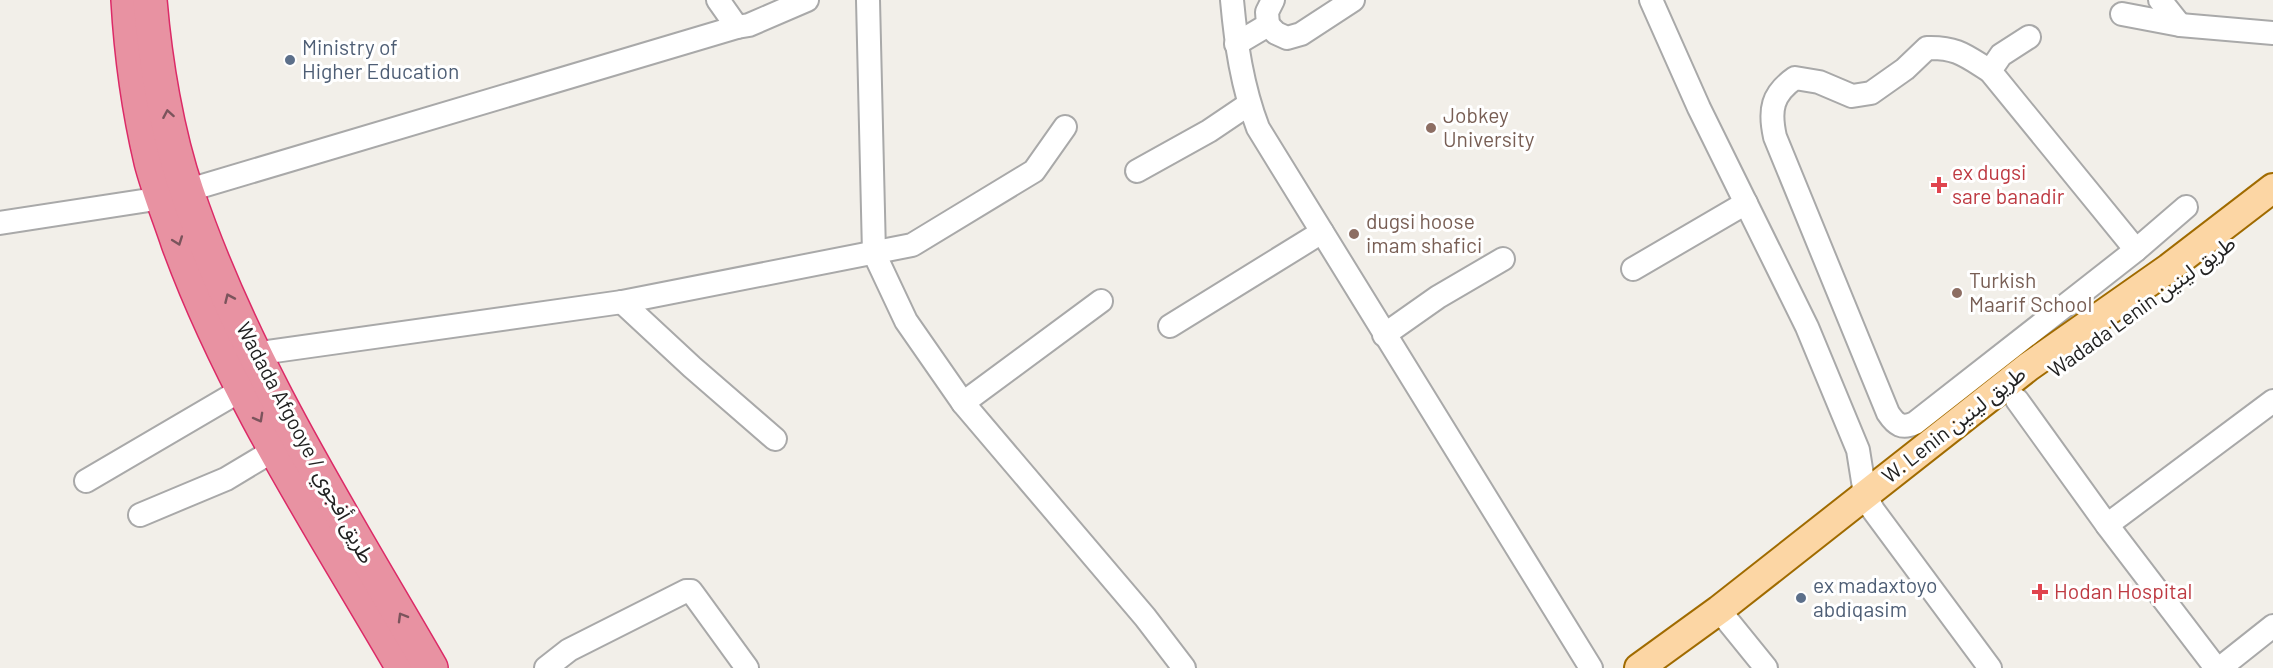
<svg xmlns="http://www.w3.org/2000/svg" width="2273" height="668" font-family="Barlow,'Noto Sans Arabic',sans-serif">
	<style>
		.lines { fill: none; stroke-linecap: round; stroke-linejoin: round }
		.minor-casing { stroke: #a9a9a9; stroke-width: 26 }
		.major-casing { stroke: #a06b00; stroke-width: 32 }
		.highway-casing { stroke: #dc2a67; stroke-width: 36 }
		.minor { stroke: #fff; stroke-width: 22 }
		.major { stroke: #fcd6a4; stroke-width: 28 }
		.highway { stroke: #e892a2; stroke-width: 33 }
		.oneway { stroke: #7b545c }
		.service-dot { fill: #5c6f8a; stroke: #fff; stroke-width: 2 }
		.education-dot { fill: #8d6e63; stroke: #fff; stroke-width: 2 }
		.health-dot { fill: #e0444e; stroke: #fff; stroke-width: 2 }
		.labels { text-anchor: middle; stroke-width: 6; stroke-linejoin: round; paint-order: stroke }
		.service-label { font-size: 21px; fill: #4e5e75; stroke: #fff; text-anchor: start }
		.education-label { font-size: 21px; fill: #785e54; stroke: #fff; text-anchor: start }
		.health-label { font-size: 21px; fill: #be3a42; stroke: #fff; text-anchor: start }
		.street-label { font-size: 21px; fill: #222; stroke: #fff }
	</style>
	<rect width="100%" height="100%" fill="#f2efe9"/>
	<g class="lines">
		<defs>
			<g id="minor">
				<path d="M718 0 737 27"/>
				<path d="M868 0 874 253 906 321 963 403 1145 617 1184 668"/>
				<path d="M1232 0C1236 44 1242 86 1258 128L1591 668"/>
				<path d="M1651 0 1699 108 1807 327 1858 450 1865 494 1873 510 1990 668"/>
				<path d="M2160 0 2180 25"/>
				<path d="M2122 14 2180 25 2273 33"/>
				<path d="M1268 25 1276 33 1287 38 1301 34 1353 0"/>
				<path d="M2029 37 2001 55 1990 71 2136 250"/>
				<path d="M1236 44 1268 25 1267 12 1273 0"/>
				<path d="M1990 71C1966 56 1957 47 1927 48L1905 69 1871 93 1852 96 1819 82 1795 78C1772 94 1769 110 1775 137L1888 413C1896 425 1902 429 1915 423L2136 250 2186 207"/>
				<path d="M1137 171 1209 131 1249 104"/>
				<path d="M0 223 162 198 737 27 749 25 807 0"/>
				<path d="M1633 269 1746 203"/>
				<path d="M622 302 692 367 775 439"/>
				<path d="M1170 326 1322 232"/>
				<path d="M1384 335 1438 297 1503 259"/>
				<path d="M253 354 622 302 912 245 1034 171 1065 127"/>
				<path d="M2017 400 2107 525 2216 668"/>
				<path d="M963 403 1101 301"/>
				<path d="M86 481 243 389"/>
				<path d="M140 515 226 479 276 449"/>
				<path d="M2107 525 2273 401"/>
				<path d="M1719 610 1766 668"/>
				<path d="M546 668 569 650 686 591H691L694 595 747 668"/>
				<path d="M2220 668 2273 626"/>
			</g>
			<path id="major" d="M1639 668 1719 610 2028 367 2169 268 2273 188"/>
			<g id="highway">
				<path d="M128 0C131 52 139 111 151 162 158 189 169 216 178 243 233 394 323 530 403 668"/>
				<path d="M150 0C155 61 167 134 187 192 244 361 342 514 431 668"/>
			</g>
		</defs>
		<use href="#minor" class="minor-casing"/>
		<use href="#major" class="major-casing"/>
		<use href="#highway" class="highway-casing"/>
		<use href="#minor" class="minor"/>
		<use href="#major" class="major"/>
		<use href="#highway" class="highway"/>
	</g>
	<defs><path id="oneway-chevron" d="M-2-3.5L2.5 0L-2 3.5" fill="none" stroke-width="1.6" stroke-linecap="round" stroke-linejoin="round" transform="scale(1.5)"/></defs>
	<g class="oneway">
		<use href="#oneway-chevron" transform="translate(168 114) rotate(-100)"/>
		<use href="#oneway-chevron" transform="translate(178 241) rotate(70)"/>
		<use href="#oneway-chevron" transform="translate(229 298) rotate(-114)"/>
		<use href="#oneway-chevron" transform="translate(259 418) rotate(61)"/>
		<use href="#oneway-chevron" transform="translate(402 617) rotate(-120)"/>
	</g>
	<g class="service-dot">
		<circle cx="290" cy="60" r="6"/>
		<circle cx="1801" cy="598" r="6"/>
	</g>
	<g class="education-dot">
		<circle cx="1431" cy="128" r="6"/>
		<circle cx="1354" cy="234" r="6"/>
		<circle cx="1957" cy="293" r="6"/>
	</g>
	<g class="health-dot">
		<path d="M1936 176h6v6h6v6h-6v6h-6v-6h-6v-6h6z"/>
		<path d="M2037 583h6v6h6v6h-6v6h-6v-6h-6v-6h6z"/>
	</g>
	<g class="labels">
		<g class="service-label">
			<text x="302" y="55">Ministry of<tspan x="302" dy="24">Higher Education</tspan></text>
			<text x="1813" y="593">ex madaxtoyo<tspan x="1813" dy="24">abdiqasim</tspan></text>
		</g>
		<g class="education-label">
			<text x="1443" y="123">Jobkey<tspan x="1443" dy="24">University</tspan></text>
			<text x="1366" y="229">dugsi hoose<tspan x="1366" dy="24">imam shafici</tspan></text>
			<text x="1969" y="288">Turkish<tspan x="1969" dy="24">Maarif School</tspan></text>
		</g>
		<g class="health-label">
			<text x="1952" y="180">ex dugsi<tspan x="1952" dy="24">sare banadir</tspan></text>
			<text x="2054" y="599">Hodan Hospital</text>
		</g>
		<g class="street-label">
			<text transform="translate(2142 307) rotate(-36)" y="7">Wadada Lenin طريق لينين</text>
			<text transform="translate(1954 425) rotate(-38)" y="7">W. Lenin طريق لينين</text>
			<text transform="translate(305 443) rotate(62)" y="7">Wadada Afgooye / طريق أفجوي</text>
		</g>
	</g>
</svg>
